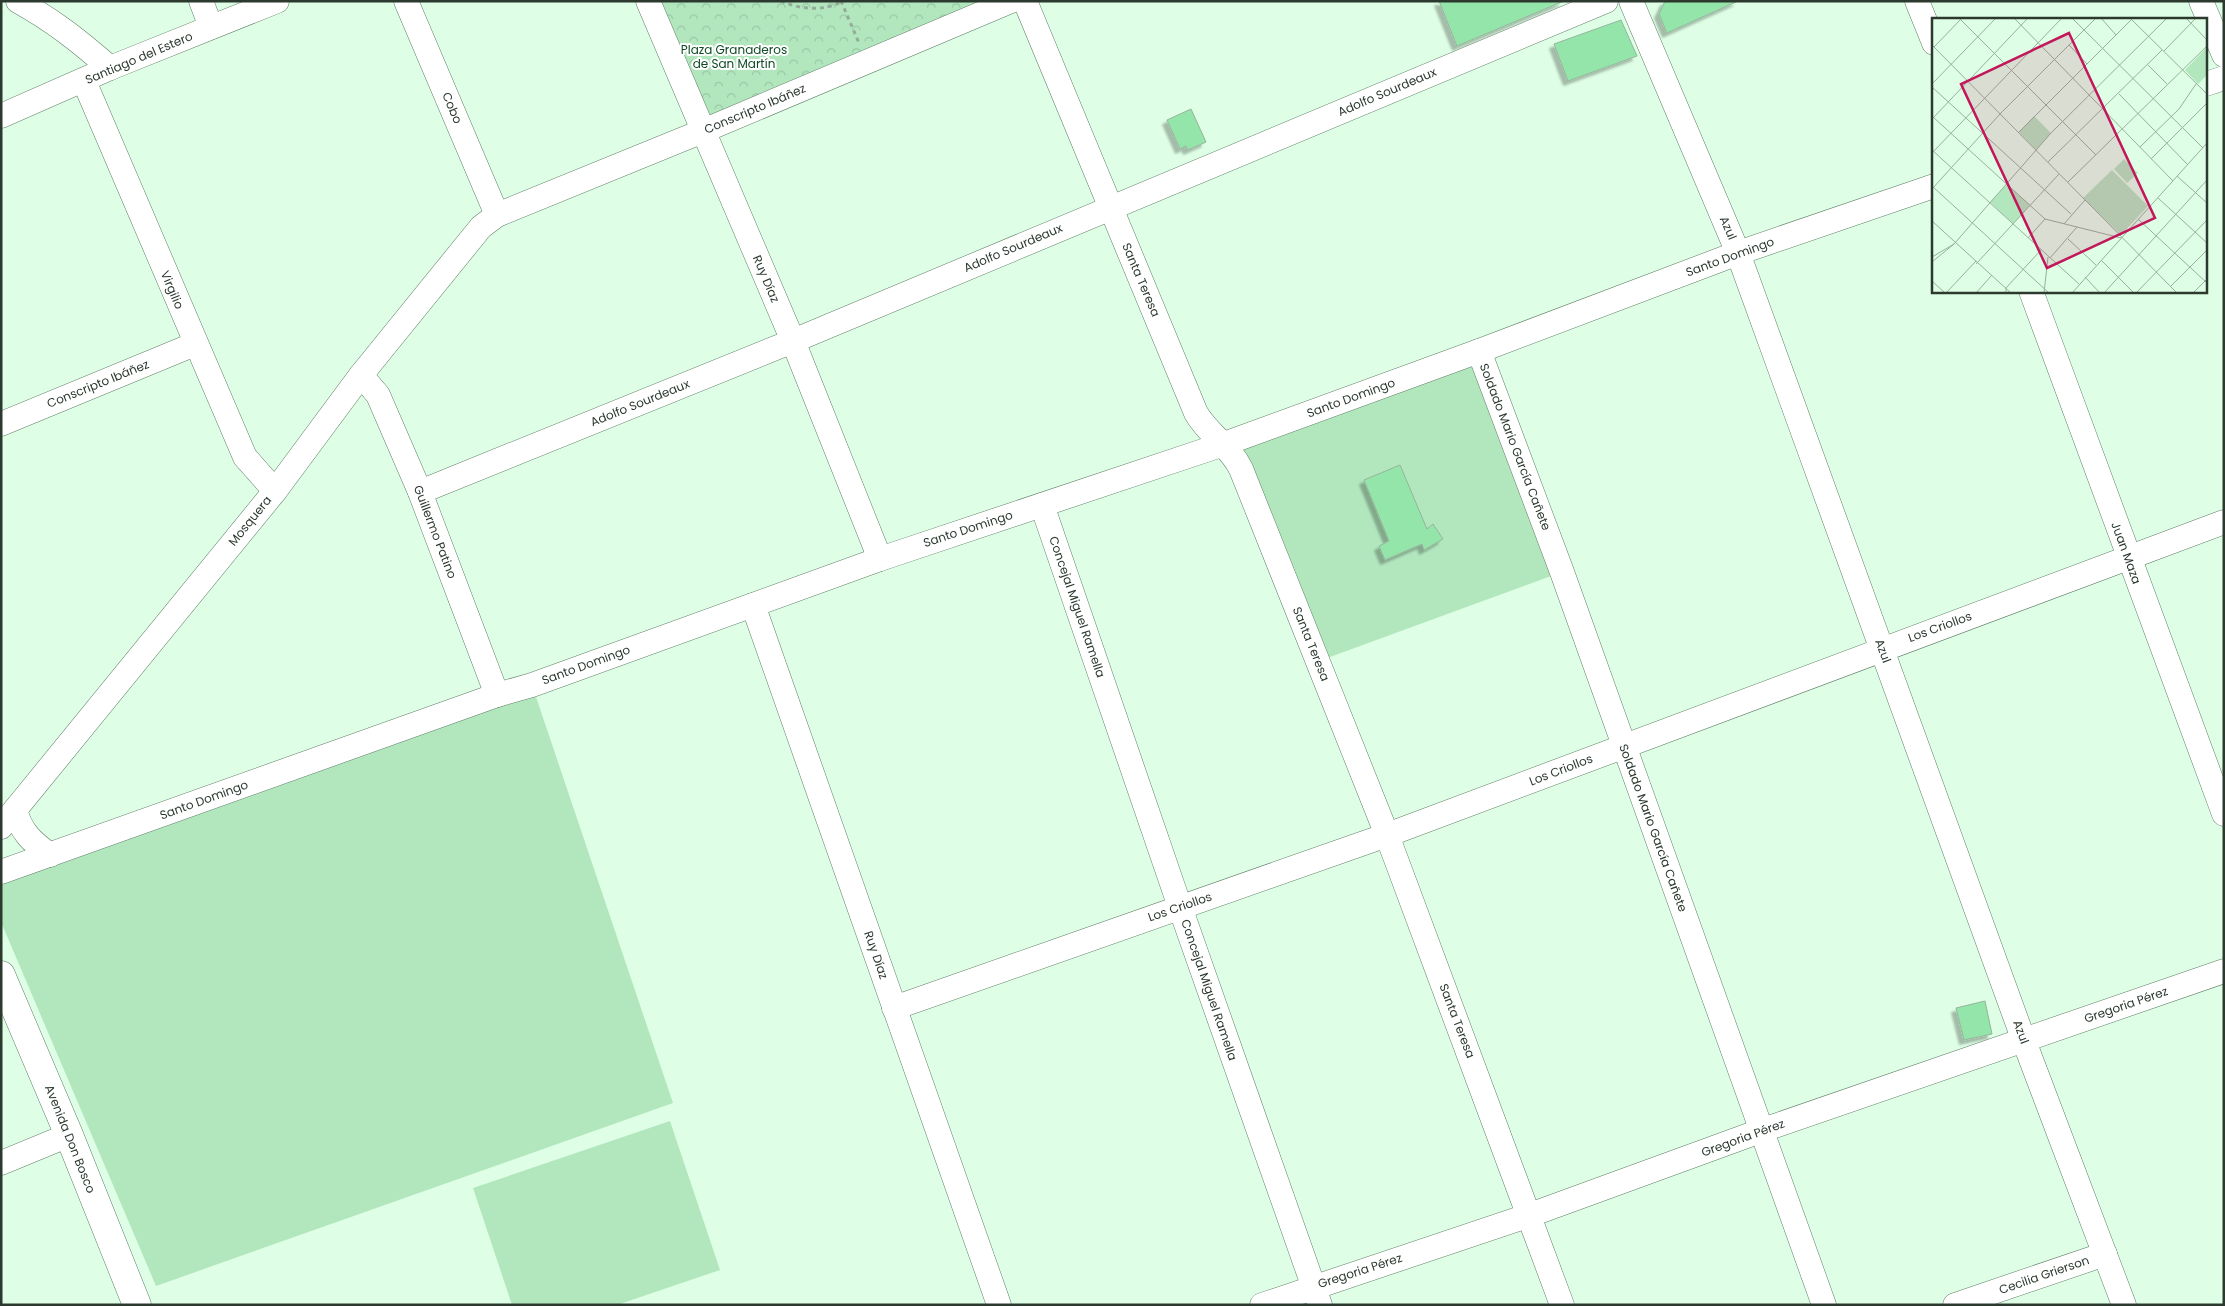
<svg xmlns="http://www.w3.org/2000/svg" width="2225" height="1306" font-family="Poppins,sans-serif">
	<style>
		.grass { fill: #b2e7be }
		.park { fill: url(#park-crowns) }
		.building { fill: #94e5a9; stroke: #95b49c; filter: url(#shadow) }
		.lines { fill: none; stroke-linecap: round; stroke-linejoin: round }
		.street-casing { stroke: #617f68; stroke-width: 25 }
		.secondary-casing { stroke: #617f68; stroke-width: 29 }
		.path { stroke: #94ad9a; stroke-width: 3; stroke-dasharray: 4 4; stroke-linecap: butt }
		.street { stroke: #fff; stroke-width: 24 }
		.secondary { stroke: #fff; stroke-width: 28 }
		.labels { text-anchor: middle; stroke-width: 4; stroke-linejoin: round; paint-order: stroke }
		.park-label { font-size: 12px; fill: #0e4a25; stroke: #fff }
		.street-label { font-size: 12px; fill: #2c392f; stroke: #fff }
		.inset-road { fill: none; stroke: #97b09c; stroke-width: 1 }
		.view { fill: #c2185b; fill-opacity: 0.15; stroke: #c2185b; stroke-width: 2.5 }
		.inset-edge { fill: none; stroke: #2c392f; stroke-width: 2.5 }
	</style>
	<defs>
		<pattern id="park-crowns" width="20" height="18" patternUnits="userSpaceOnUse" patternTransform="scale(1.25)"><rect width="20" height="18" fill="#b2e7be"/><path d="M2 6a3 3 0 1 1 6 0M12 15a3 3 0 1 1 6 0" fill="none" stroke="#99c7a4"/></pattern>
		<filter id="shadow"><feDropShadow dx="-4.5" dy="4.5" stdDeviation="1" flood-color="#0004"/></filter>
	</defs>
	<rect width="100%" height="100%" fill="#deffe5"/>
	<g class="grass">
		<path d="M1479 351 1562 572 1319 661 1224 444Z"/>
		<path d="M532 685 673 1103 156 1286 1 922V885Z"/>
		<path d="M670 1121 720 1270 617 1305H512L473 1188Z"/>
	</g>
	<path class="park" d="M648 1H1011L703 131Z"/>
	<g class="building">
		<path d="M1439 1H1564L1457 46Z"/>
		<path d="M1665 1H1738L1667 33 1659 14Z"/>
		<path d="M1621 20 1637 56 1568 81 1554 44Z"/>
		<path d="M1191 109 1206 142 1188 150 1186 146 1180 149 1167 120Z"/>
		<path d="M1400 465 1427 529 1433 524 1443 539 1424 550 1422 544 1385 560 1379 546 1389 541 1364 480Z"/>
		<path d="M1985 1001 1992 1034 1964 1040 1956 1008Z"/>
	</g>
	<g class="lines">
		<defs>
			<g id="street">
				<path d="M18 1C54 21 79 41 110 68"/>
				<path d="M201 1 211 27"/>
				<path d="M406 1 497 215"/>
				<path d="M648 1 793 341 880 559"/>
				<path d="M1025 1 1196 413C1208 434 1230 446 1241 469L1387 835 1562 1305"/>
				<path d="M1631 1 1738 253 2024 1041 2124 1305"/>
				<path d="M1917 1 1934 43"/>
				<path d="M2201 1 2224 55"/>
				<path d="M84 81 245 457 275 491"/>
				<path d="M2206 84 2224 78"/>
				<path d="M1 116 110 68 277 1"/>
				<path d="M2031 291 2224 814"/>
				<path d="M1479 351 1562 572 1824 1305"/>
				<path d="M361 375 378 395 420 492 497 695"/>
				<path d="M1 424 195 344"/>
				<path d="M420 492 793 341 1606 1"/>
				<path d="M1042 505 1180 907 1320 1305"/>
				<path d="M753 605 999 1305"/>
				<path d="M15 810C21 832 32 842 50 855"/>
				<path d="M1 827 275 491 361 375 481 227 497 215 703 131 1011 1"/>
				<path d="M1 872 497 695 532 685 880 559 1224 444 1479 351 1738 253 1934 186"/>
				<path d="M894 1008 1387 835 2224 522"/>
				<path d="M1 1163 69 1135"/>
				<path d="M1262 1305 1530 1215 1763 1130 2224 971"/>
				<path d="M1955 1305 2105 1254"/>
			</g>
			<path id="secondary" d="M1 975 69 1135 137 1305"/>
		</defs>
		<use href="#street" class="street-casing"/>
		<use href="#secondary" class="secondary-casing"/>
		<g class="path">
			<path d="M781 1C799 9 823 12 841 2"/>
			<path d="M841 1 859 43"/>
		</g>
		<use href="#street" class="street"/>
		<use href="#secondary" class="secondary"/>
	</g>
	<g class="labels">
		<g class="park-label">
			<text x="734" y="54">Plaza Granaderos<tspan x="734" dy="14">de San Martín</tspan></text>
		</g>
		<g class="street-label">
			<text transform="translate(139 58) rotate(-23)" y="4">Santiago del Estero</text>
			<text transform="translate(1387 92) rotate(-23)" y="4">Adolfo Sourdeaux</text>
			<text transform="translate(452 108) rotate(67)" y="4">Cobo</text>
			<text transform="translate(755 109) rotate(-23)" y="4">Conscripto Ibáñez</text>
			<text transform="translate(1728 228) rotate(67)" y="4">Azul</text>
			<text transform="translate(1013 248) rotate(-23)" y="4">Adolfo Sourdeaux</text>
			<text transform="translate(1730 257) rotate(-20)" y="4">Santo Domingo</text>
			<text transform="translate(766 279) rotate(67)" y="4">Ruy Díaz</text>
			<text transform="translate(1141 280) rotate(67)" y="4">Santa Teresa</text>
			<text transform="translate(172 290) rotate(67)" y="4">Virgilio</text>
			<text transform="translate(98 384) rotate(-22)" y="4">Conscripto Ibáñez</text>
			<text transform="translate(1351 398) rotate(-20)" y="4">Santo Domingo</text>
			<text transform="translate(640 403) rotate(-22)" y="4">Adolfo Sourdeaux</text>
			<text transform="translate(1515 447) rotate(69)" y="4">Soldado Mario García Cañete</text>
			<text transform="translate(250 521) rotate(-51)" y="4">Mosquera</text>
			<text transform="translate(968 529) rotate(-18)" y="4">Santo Domingo</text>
			<text transform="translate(435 532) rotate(69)" y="4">Guillermo Patino</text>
			<text transform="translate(2126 553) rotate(70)" y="4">Juan Maza</text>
			<text transform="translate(1077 607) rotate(71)" y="4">Concejal Miguel Ramella</text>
			<text transform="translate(1940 627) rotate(-20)" y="4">Los Criollos</text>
			<text transform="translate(1311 644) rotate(68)" y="4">Santa Teresa</text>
			<text transform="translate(1883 651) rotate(70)" y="4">Azul</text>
			<text transform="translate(586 665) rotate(-20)" y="4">Santo Domingo</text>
			<text transform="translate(1561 770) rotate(-21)" y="4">Los Criollos</text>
			<text transform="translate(204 800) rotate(-20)" y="4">Santo Domingo</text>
			<text transform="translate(1653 828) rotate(70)" y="4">Soldado Mario García Cañete</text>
			<text transform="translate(1180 907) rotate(-19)" y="4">Los Criollos</text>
			<text transform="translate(876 955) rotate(71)" y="4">Ruy Díaz</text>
			<text transform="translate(1209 990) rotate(71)" y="4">Concejal Miguel Ramella</text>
			<text transform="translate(2126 1005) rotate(-19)" y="4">Gregoria Pérez</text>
			<text transform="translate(1457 1021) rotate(69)" y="4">Santa Teresa</text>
			<text transform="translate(2021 1032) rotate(70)" y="4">Azul</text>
			<text transform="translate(1743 1138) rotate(-20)" y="4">Gregoria Pérez</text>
			<text transform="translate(70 1139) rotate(68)" y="4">Avenida Don Bosco</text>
			<text transform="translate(1360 1271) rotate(-18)" y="4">Gregoria Pérez</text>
			<text transform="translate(2044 1275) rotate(-19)" y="4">Cecilia Grierson</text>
		</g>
	</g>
	<g transform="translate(1932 18)">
		<rect width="275" height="275" fill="#deffe5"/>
		<path d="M275 29V57L266 66 253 52ZM102 98 119 115 104 132 87 114ZM192 141 206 155 195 165 182 151ZM180 152 216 188 189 217 151 180Z" fill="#b2e7be"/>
		<path d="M75 166 98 187 81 206 58 184Z" fill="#b2e7be"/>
		<path class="inset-road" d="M27 0 164 137M82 0 241 163M140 0 271 130M169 0 184 17M198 0 275 76M254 0 275 22M0 27 245 275M137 27 155 46M2 29 30 0M232 33 264 0M216 47 235 66M0 66 64 0M0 69 139 196M187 76 256 147M1 99 113 201 189 220M1 100 96 0M87 114 199 2M208 129 247 91 264 66M0 132 147 266M0 135 130 0M219 141 275 85M116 144 230 32M245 158 275 185M136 164 275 28M0 168 117 275M0 171 68 96 164 0M226 180 275 225M206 201 275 265M0 203 79 275M132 206 153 182M96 220 113 201M136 221 164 247M22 226 119 115 235 0M0 239 22 226M118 240 145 209M169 242 202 275M0 244 22 226M44 246 127 156M153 259 168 275M0 263 13 275M239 268 275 232M14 275 44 243M44 275 60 257M74 275V270L109 232M112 275 116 239M140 275 275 125M172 275 275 162M204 275 275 202M261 275 275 261"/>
		<path class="view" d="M137 15 223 200 115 250 29 66Z"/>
		<rect width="275" height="275" class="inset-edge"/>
	</g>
	<rect width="2225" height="1306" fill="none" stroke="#2c392f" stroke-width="5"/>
</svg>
